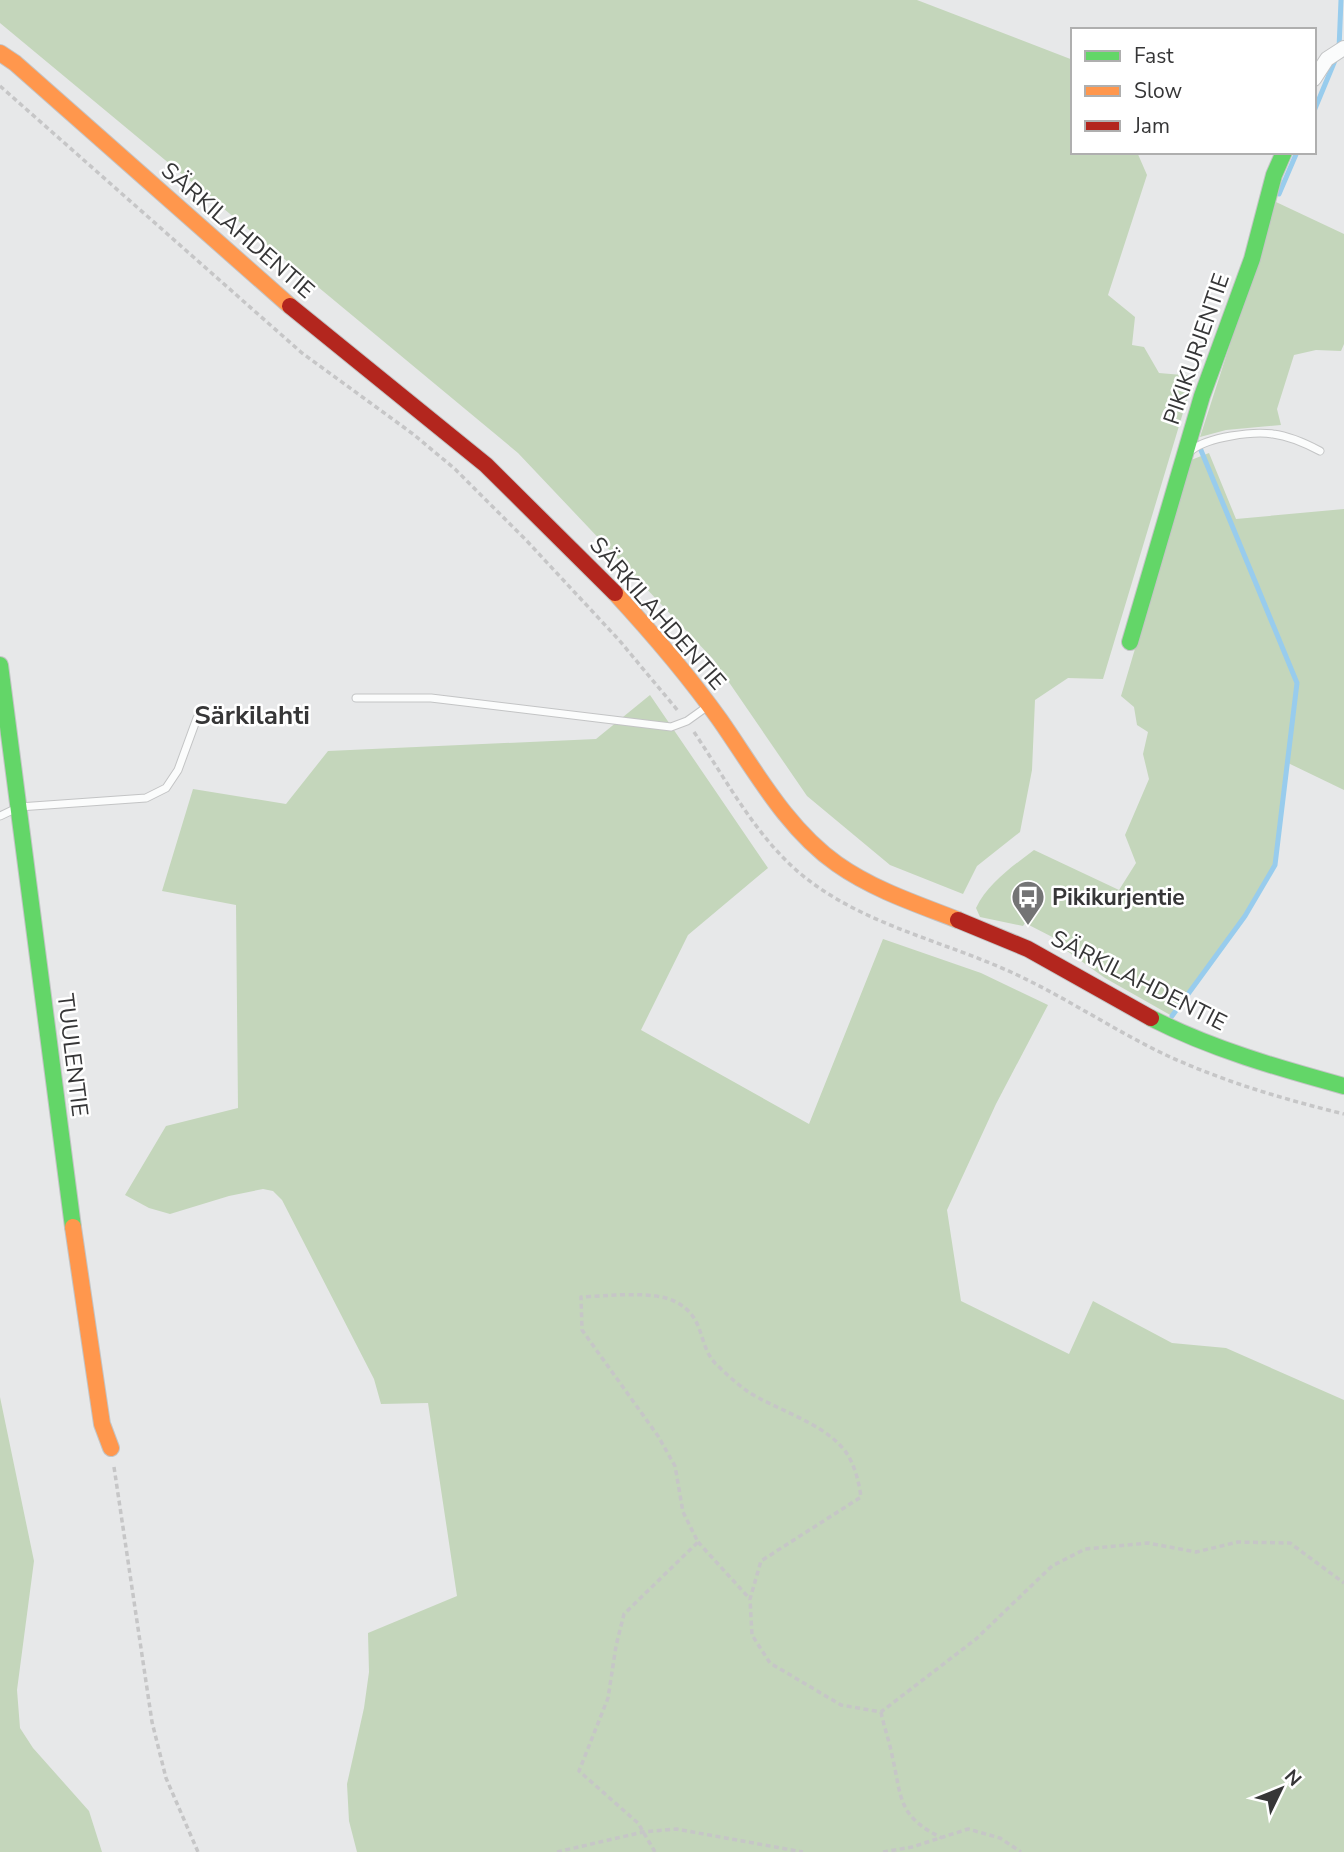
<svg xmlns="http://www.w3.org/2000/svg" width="1344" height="1852" font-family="'Nunito Sans',sans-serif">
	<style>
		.green { fill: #c4d6bb }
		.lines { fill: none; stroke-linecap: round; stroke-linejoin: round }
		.stream { stroke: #98cced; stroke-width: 5 }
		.lane-casing { stroke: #c3c4c5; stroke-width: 9 }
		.street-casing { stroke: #c3c4c5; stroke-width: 16 }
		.fast-casing { stroke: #c3c4c5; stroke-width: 18 }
		.slow-casing { stroke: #c3c4c5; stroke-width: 18 }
		.jam-casing { stroke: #c3c4c5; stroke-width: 18 }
		.path { stroke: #c6c6c7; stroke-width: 3.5; stroke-dasharray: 5 3.5; stroke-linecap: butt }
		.lane { stroke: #fbfcfc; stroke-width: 7 }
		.street { stroke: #fbfcfc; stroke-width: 14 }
		.fast { stroke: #63d668; stroke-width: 16 }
		.slow { stroke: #ff974d; stroke-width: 16 }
		.jam { stroke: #b3261e; stroke-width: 16 }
		.labels { text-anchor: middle; stroke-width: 5; stroke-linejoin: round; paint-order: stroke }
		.street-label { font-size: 23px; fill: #363637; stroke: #fff }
		.poi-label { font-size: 23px; font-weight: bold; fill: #363637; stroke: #fff; text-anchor: start }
		.quarter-label { font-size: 26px; font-weight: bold; fill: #363637; stroke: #fff }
	</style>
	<rect width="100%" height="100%" fill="#e7e8e9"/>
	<g class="green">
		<path d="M0 0H917L1073 60V152H1137L1147 175 1108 295 1135 317 1132 345 1144 347 1159 373 1194 376 1103 679 1068 678 1035 700 1032 770 1020 832 977 866 963 894 890 865 807 796 713 659 518 453 0 23Z"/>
		<path d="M1276 202 1344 234V344L1341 351 1316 350 1294 355 1277 409 1281 425 1226 430 1200 437Z"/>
		<path d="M1209 453 1236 519 1344 509V790L1288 763 1275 865 1245 916 1172 1016 1105 978 1060 946 1062 942 1025 923 1023 926 980 917 976 908C988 883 1013 866 1034 850L1119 890 1136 863 1125 835 1149 779 1143 754 1148 732 1137 725 1134 707 1121 696 1191 460Z"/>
		<path d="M650 695 768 868 688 935 641 1030 809 1124 883 939 981 973 1048 1005 996 1104 947 1210 961 1301 1069 1354 1093 1301 1172 1343 1226 1348 1344 1400V1852H357L349 1821 347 1784 364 1708 369 1672 368 1633 457 1596 428 1403 381 1404 374 1379 282 1200 273 1191 263 1189 229 1196 170 1214 149 1208 125 1195 166 1126 238 1108 236 905 162 891 193 789 286 804 328 751 596 739Z"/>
		<path d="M0 1397 34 1561 17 1690 20 1728 33 1748 89 1811 102 1852H0Z"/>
	</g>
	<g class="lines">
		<g class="stream">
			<path d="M1339 49 1341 0"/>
			<path d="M1314 111 1336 58"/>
			<path d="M1279 194 1297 152"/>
			<path d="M1172 1016 1245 916 1275 865 1297 683 1198 443"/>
		</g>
		<defs>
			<g id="lane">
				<path d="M1192 450C1208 437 1253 431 1273 434 1289 436 1305 443 1320 451"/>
				<path d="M356 698H431L671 727 687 721 708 706"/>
				<path d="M0 816 19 807 146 798 166 788 178 770 197 718"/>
			</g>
			<path id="street" d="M1314 79 1327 59 1344 48"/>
			<g id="fast">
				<path d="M1130 642 1202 396 1252 259 1274 175 1284 152"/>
				<path d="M0 665 73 1227"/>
				<path d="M1151 1018C1212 1049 1278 1068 1344 1086"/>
			</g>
			<g id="slow">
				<path d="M0 53 15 63 290 306"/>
				<path d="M615 593C652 633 688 675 720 720 755 770 786 828 837 864 874 890 917 904 958 920"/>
				<path d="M73 1227 102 1424 111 1448"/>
			</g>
			<g id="jam">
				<path d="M290 306 486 465 615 593"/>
				<path d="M958 920 1028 949 1151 1018"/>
			</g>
		</defs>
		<use href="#lane" class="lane-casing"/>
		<use href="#street" class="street-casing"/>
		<use href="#fast" class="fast-casing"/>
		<use href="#slow" class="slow-casing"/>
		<use href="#jam" class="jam-casing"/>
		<g class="path">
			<path d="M0 86 302 353 413 434 455 469 526 540 619 640 679 712"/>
			<path d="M694 732C727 781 756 837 802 875 863 925 944 941 1013 973 1067 998 1115 1031 1168 1056 1225 1082 1283 1099 1344 1114"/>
			<path d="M114 1467 152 1722 166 1778 198 1852"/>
			<path d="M698 1542 750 1599"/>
			<path d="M881 1712C884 1727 889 1740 892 1755 902 1798 897 1816 942 1838"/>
			<path d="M557 1852 643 1832 676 1829 803 1852"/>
			<path d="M655 1852 638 1823 579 1771 608 1698 616 1646 624 1614 698 1542 683 1512 675 1466 658 1436 582 1330 581 1297C606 1296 654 1290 676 1302 706 1318 697 1343 715 1363 724 1372 736 1383 747 1391 777 1411 830 1424 849 1457 856 1470 859 1483 861 1497L761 1561 750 1599 752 1635 770 1663 841 1705 881 1712 976 1639 1052 1566 1085 1549 1148 1543 1196 1552 1238 1542 1290 1543 1344 1583"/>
			<path d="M883 1852 912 1847 968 1829 1000 1838 1021 1852"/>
		</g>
		<use href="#lane" class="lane"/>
		<use href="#street" class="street"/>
		<use href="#fast" class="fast"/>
		<use href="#slow" class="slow"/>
		<use href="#jam" class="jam"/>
	</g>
	<defs>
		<symbol id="bus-pin" viewBox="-11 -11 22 30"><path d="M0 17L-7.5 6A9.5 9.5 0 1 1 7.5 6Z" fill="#747475" stroke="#fff"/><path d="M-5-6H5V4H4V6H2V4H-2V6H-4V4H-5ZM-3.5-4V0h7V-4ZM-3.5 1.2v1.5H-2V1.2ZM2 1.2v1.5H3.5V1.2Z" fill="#fff"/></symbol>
	</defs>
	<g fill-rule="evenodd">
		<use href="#bus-pin" x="1009" y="878" width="38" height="52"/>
	</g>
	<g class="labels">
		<g class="street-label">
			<text transform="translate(238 230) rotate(41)" y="8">SÄRKILAHDENTIE</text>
			<text transform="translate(1196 349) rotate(-71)" y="8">PIKIKURJENTIE</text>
			<text transform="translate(658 613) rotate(49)" y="8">SÄRKILAHDENTIE</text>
			<text transform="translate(1139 980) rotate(27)" y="8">SÄRKILAHDENTIE</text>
			<text transform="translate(73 1055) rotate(83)" y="8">TUULENTIE</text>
		</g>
		<g class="poi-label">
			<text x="1052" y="905">Pikikurjentie</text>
		</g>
		<g class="quarter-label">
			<text x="252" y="724">Särkilahti</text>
		</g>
	</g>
	<rect x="1071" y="28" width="245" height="126" fill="#ffffff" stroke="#afafaf" stroke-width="2"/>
	<rect x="1085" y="51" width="35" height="10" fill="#63d668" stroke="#afafaf" stroke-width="2"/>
	<text x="1134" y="63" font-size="21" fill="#363637">Fast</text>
	<rect x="1085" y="86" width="35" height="10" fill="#ff974d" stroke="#afafaf" stroke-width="2"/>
	<text x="1134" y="98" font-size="21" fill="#363637">Slow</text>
	<rect x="1085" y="121" width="35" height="10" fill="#b3261e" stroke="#afafaf" stroke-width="2"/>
	<text x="1134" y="133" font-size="21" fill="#363637">Jam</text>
	<g transform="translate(1281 1789) rotate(47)" stroke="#ffffff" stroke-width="5" paint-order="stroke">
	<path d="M0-5L12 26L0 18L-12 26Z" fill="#363637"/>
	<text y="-10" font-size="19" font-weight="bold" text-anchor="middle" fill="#363637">N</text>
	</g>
</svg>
